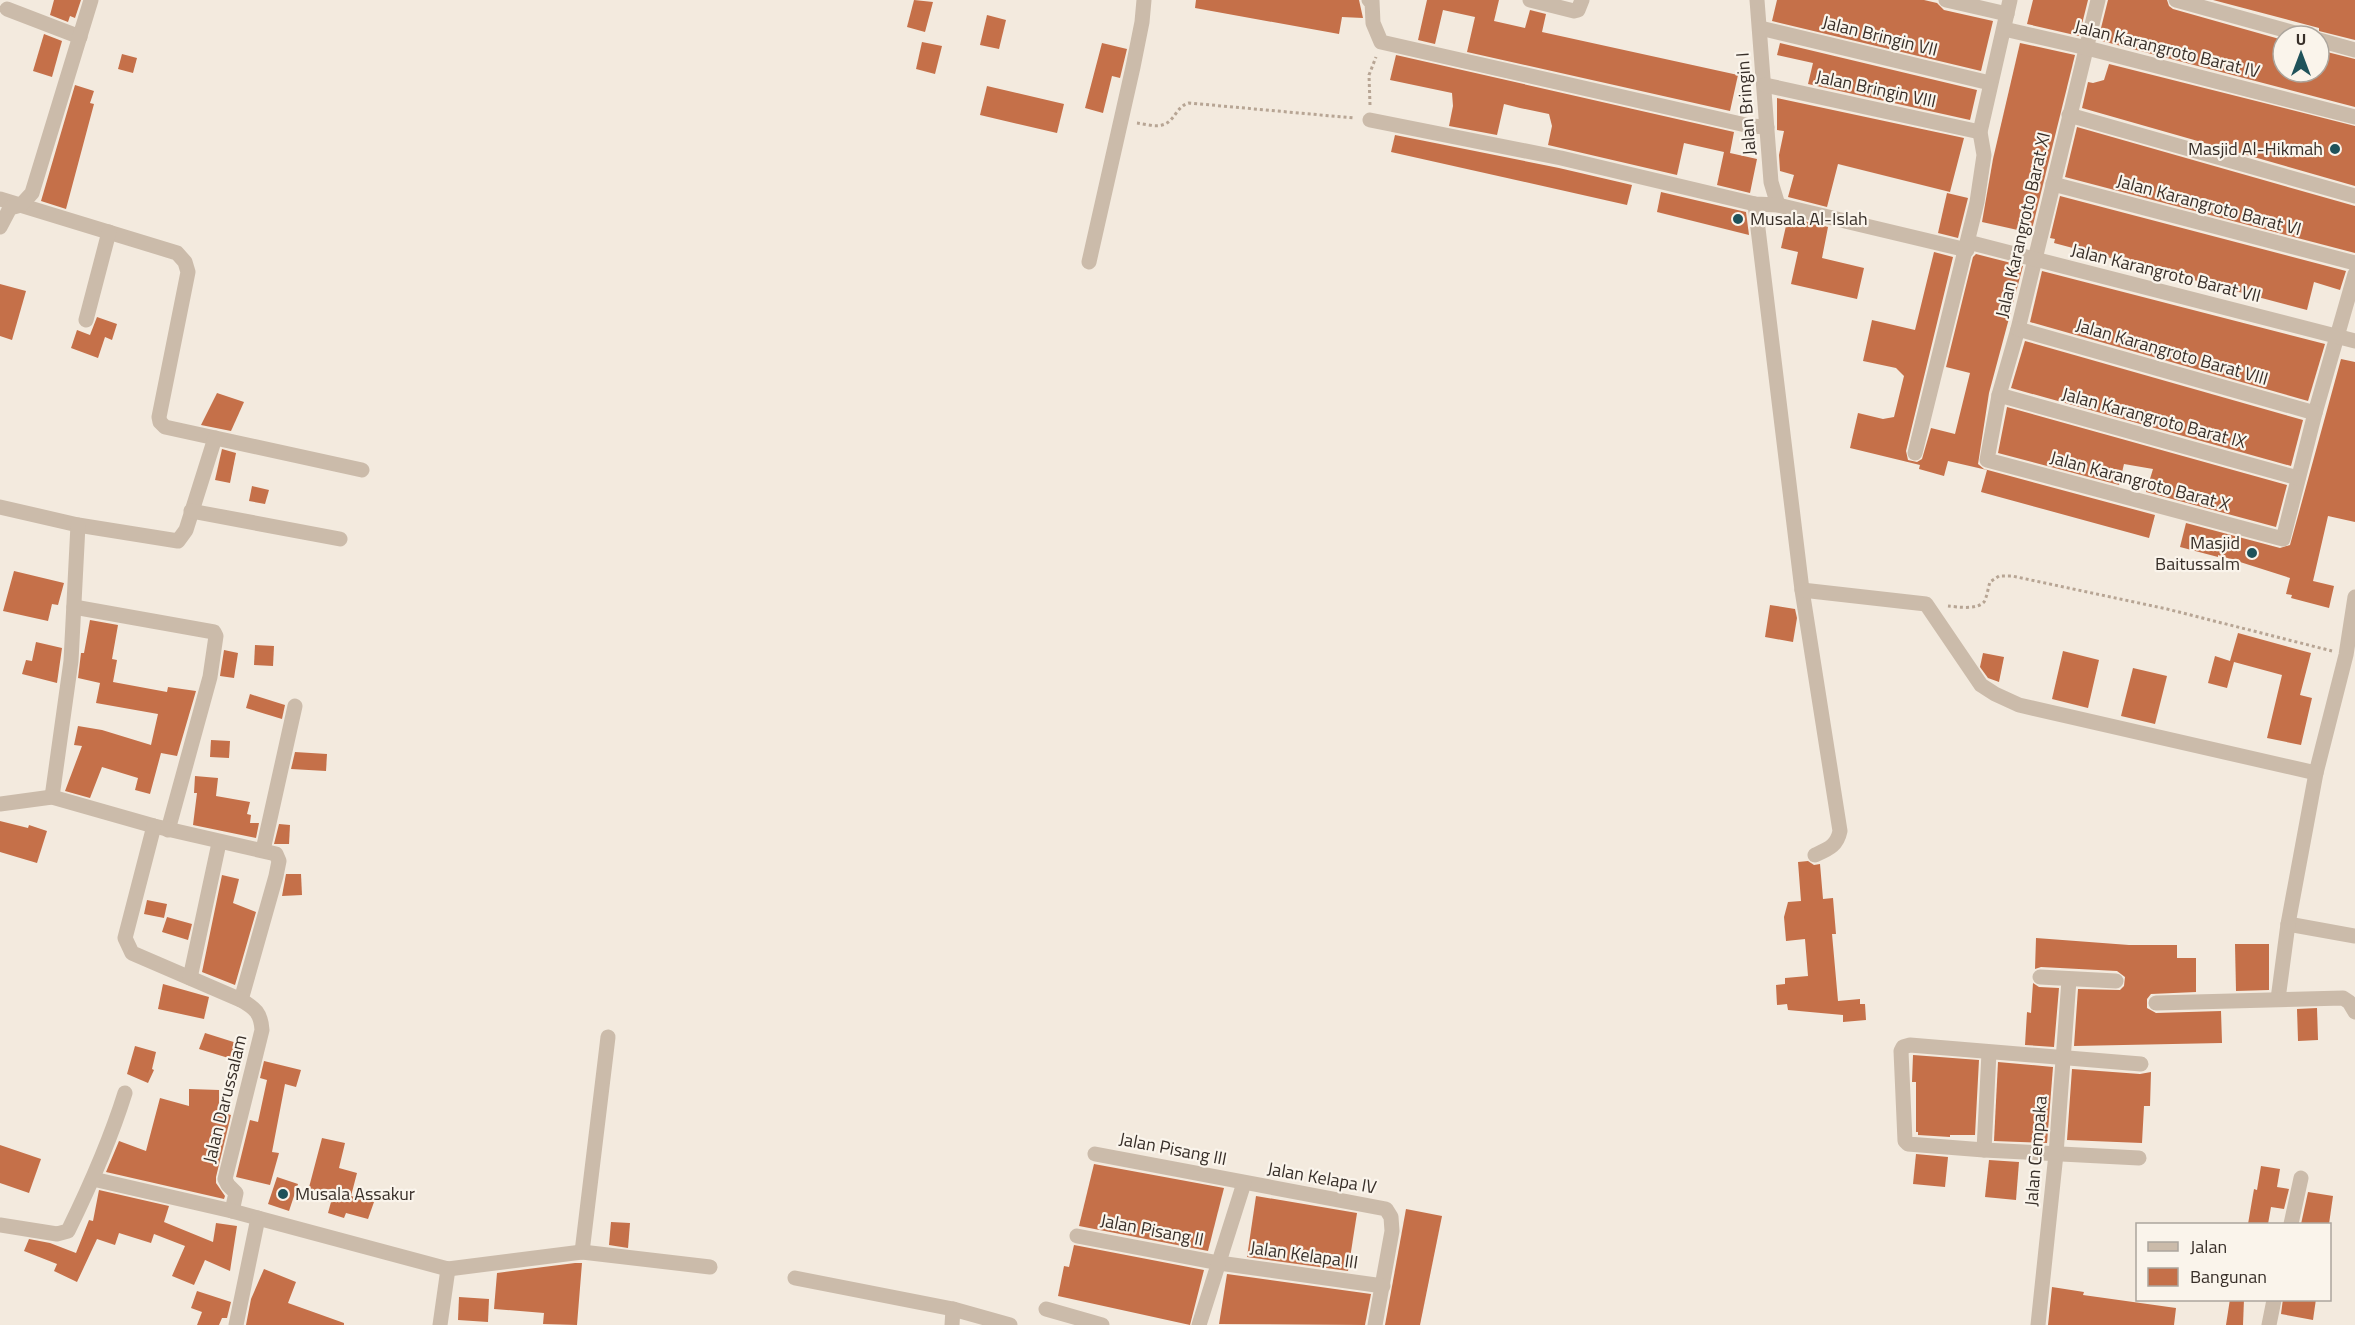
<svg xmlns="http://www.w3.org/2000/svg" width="2355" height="1325" font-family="'Titillium Web',sans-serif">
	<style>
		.building { fill: #c57049 }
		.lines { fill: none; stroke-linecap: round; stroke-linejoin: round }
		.path { stroke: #b7a594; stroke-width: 3; stroke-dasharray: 3 3; stroke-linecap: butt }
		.minor { stroke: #cbbbaa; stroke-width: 15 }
		.poi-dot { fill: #1f525a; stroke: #faf4eb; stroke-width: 2 }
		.labels { text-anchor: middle; stroke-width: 4.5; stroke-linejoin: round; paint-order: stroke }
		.street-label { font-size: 18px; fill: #382f29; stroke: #faf4eb }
		.poi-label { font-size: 18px; fill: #382f29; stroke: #faf4eb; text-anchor: end }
	</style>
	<rect width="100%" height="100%" fill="#f3eade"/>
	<g class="building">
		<path d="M54 0H81L75 18 70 16 68 22 50 15Z"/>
		<path d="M914 0 933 2 925 32 907 27Z"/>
		<path d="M1196 0H1359L1363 18 1342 17 1339 34 1195 8Z"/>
		<path d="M1427 0H1499L1494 21 1525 28 1530 10 1546 14 1542 32 1738 75 1730 111 1467 52 1475 17 1443 10 1435 44 1418 40Z"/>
		<path d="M1777 0H1924L1937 3 1944 10 1993 21 1981 71 1772 21Z"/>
		<path d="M2033 0H2088L2079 36 2027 24Z"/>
		<path d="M2108 0H2167L2169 6 2173 9 2283 40V72H2319V50L2355 59V107L2098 40Z"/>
		<path d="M2213 0H2355V40L2319 31V28Z"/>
		<path d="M987 15 1006 20 999 49 980 45Z"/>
		<path d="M44 34 62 41 52 77 33 71Z"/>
		<path d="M922 42 942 46 935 74 916 69Z"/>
		<path d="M1102 43 1127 49 1120 78 1112 76 1103 113 1085 108Z"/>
		<path d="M1780 43 1977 90 1970 120 1808 84 1813 63 1777 55Z"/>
		<path d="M2020 43 2075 55 2031 233 1982 222 1993 159Z"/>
		<path d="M122 54 137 58 133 73 118 69Z"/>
		<path d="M1396 55 1734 132 1730 153 1757 159 1750 193 1717 185 1724 152 1684 143 1677 175 1548 145 1552 126 1549 114 1520 108 1504 104 1497 135 1449 126 1453 106 1452 93 1390 80Z"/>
		<path d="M2109 64 2355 126V186L2082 108 2088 82 2093 83 2104 80Z"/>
		<path d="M75 85 94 91 90 103 94 104 66 209 41 201Z"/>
		<path d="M987 86 1064 104 1057 133 980 115Z"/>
		<path d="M1777 98 1964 138 1950 192 1838 164 1827 207 1788 197 1794 175 1780 171 1779 155 1784 131 1777 130Z"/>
		<path d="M2077 127 2355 206V253L2065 177Z"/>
		<path d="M1395 135 1559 168 1632 185 1627 205 1391 152Z"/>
		<path d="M1661 192 1746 212 1749 235 1657 212Z"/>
		<path d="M1947 193 1968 198 1958 238 1938 233Z"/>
		<path d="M2060 196 2346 271 2340 290 2314 282 2307 310 2054 243 2055 239 2050 238Z"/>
		<path d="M1788 217 1828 227 1822 258 1864 268 1857 299 1791 284 1798 252 1781 248Z"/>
		<path d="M1934 252 1953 257 1906 451 1908 460 1917 462 1922 459 1931 428 1955 434 1970 373 1946 367 1973 257 1976 254 2023 266 1989 393 1978 464 1984 469 2155 515 2149 538 1981 492 1987 470 1948 461 1944 476 1919 469 1920 465 1850 448 1858 413 1883 419 1894 417 1904 376 1896 368 1863 361 1872 320 1915 330Z"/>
		<path d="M2042 271 2325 344 2308 401 2030 322Z"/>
		<path d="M0 284 26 291 12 340 0 336Z"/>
		<path d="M97 317 117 324 112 340 105 337 98 358 71 348 77 330 90 335Z"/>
		<path d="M2025 341 2303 420 2291 466 2011 388Z"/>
		<path d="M2341 359 2355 362V522L2328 516 2313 581 2334 586 2329 608 2291 598 2292 595 2286 594 2290 578 2218 555V557L2180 547 2186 523 2280 548 2290 545Z"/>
		<path d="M217 393 244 402 231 431 201 425Z"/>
		<path d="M2007 407 2287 485 2276 527 2146 492 2153 469 2124 464 2119 485 1998 453Z"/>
		<path d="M222 449 236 453 230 483 215 480Z"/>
		<path d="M252 486 269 490 265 504 249 501Z"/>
		<path d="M14 571 64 583 58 605 52 604 48 621 3 611Z"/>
		<path d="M1770 605 1795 609 1797 618 1793 642 1765 637Z"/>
		<path d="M90 620 118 625 112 659 117 660 113 682 167 692 168 687 196 691 177 756 161 753 150 794 135 790 138 778 102 767 90 798 65 791 82 746 74 745 78 726 102 730 151 745 158 714 96 703 100 683 78 678 81 653H84Z"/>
		<path d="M2238 633 2311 653 2300 695 2312 698 2301 745 2267 738 2282 675 2234 662 2227 688 2208 683 2215 656 2230 661Z"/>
		<path d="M36 642 62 648 57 683 22 674 26 660 32 661Z"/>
		<path d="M255 645 274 646 273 666 254 665Z"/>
		<path d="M224 650 238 653 234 678 220 676Z"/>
		<path d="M2063 651 2099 660 2088 708 2052 699Z"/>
		<path d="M1983 653 2004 657 1999 682 1988 678 1980 667Z"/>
		<path d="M2133 668 2167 676 2155 724 2121 716Z"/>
		<path d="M250 694 285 705 282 719 246 708Z"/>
		<path d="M211 740 230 741 229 758 210 757Z"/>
		<path d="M295 752 327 754 326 771 291 769Z"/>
		<path d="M195 776 218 778 216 796 250 802 247 814 251 815 250 823H259L256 838 193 825 197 793H194Z"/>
		<path d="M0 821 28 828 29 825 47 831 37 863 0 852Z"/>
		<path d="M279 824 290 825 289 844H274Z"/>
		<path d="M1808 861 1814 865 1820 864 1823 899 1833 898 1836 934H1832L1838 1001 1860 999V1004H1865L1866 1020 1843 1022V1015L1788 1010 1787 1004 1777 1005 1776 985 1785 984V978L1808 976 1805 939 1786 941 1784 917 1788 902 1801 901 1798 862Z"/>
		<path d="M286 874H301L302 895 282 896Z"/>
		<path d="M222 875 239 879 233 903 256 912 235 985 202 972Z"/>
		<path d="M147 900 167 904 164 918 144 914Z"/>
		<path d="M167 917 192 924 188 940 162 932Z"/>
		<path d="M2036 938 2129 945H2177V958H2196V992L2151 994 2147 999V1008L2156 1013 2221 1011 2222 1043 2074 1046 2078 989 2120 990 2124 986 2125 977 2117 971 2041 967 2035 969Z"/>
		<path d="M2235 944H2269V990L2236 991Z"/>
		<path d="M2033 983 2039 987 2059 988 2054 1047 2025 1045 2027 1012 2031 1013Z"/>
		<path d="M163 984 209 997 204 1019 158 1009Z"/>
		<path d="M2317 1008 2318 1040 2298 1041 2297 1009Z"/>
		<path d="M205 1033 240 1044 235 1060 199 1049Z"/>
		<path d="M135 1046 156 1052 152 1069 154 1070 148 1083 127 1074Z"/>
		<path d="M1913 1055 1979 1060 1975 1135H1950V1137L1918 1135V1132H1916V1082H1912Z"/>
		<path d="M264 1061 301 1070 296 1087 285 1084 272 1152 279 1153 270 1185 236 1177 250 1120 258 1122 267 1080 260 1078Z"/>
		<path d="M1998 1062 2053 1067 2047 1143 1994 1141Z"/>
		<path d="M2072 1069 2140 1074 2151 1072 2150 1106H2144L2142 1143 2067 1140Z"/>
		<path d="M189 1089 219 1090V1112L231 1115 216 1177V1183L225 1196 224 1199 106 1172 119 1141 146 1151 160 1098 189 1106Z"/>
		<path d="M322 1138 345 1143 339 1168 357 1173 351 1196 374 1202 368 1219 346 1213 344 1218 328 1213 331 1202 307 1195Z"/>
		<path d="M0 1145 41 1159 29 1193 0 1183Z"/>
		<path d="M1916 1154 1948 1157 1945 1187 1913 1184Z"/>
		<path d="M1989 1160 2019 1162 2016 1200 1985 1197Z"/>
		<path d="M1094 1164 1224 1188 1208 1251 1079 1226Z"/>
		<path d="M2261 1166 2280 1169 2277 1187 2289 1189 2284 1209 2271 1207 2268 1224H2248L2254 1189 2257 1190Z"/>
		<path d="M277 1177 298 1184 289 1211 268 1204Z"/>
		<path d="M99 1190 169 1206 164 1222 213 1242 216 1223 237 1226 230 1271 205 1260 194 1285 172 1276 185 1246 154 1234 151 1243 119 1233 115 1245 97 1239 77 1282 54 1271 57 1264 24 1251 29 1239 50 1243 76 1253 89 1220 93 1221Z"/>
		<path d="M2308 1192 2333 1196 2329 1224H2301Z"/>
		<path d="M1256 1196 1357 1213 1348 1271 1247 1257Z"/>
		<path d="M1406 1209 1442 1216 1420 1325H1385Z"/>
		<path d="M611 1222 630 1223 628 1248 609 1245Z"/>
		<path d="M1074 1245 1204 1270 1190 1325 1058 1296 1064 1266 1069 1267Z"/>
		<path d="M575 1263H582L577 1325 543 1324 544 1313 494 1309 497 1273Z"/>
		<path d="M264 1269 296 1282 288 1303 344 1323V1325H246L251 1299Z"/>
		<path d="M1227 1274 1371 1294 1365 1325 1219 1324Z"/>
		<path d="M2052 1287 2084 1292 2083 1295 2176 1308 2174 1325H2048Z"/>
		<path d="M197 1291 231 1302 227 1318H222L219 1325H197L202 1312 191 1308Z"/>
		<path d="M459 1297 489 1299 488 1322 458 1320Z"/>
		<path d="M2230 1299H2244L2243 1325H2226Z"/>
		<path d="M2283 1299H2316L2313 1320 2281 1314Z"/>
	</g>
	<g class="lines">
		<g class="path">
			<path d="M1370 105 1369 75 1376 57"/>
			<path d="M1137 123C1145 124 1155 127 1162 125 1175 122 1176 106 1189 103L1354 118"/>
			<path d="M1948 606C1958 607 1977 610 1984 602 1987 597 1988 588 1990 582L1999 576H2012L2167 609 2332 651"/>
		</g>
		<g class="minor">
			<path d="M1369 0 1372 1 1373 23 1381 42 1750 126 1767 127"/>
			<path d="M1530 0 1574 11 1578 10 1582 0"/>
			<path d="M1757 0 1771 182 1778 205"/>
			<path d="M1946 0 2007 14"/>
			<path d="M2098 0 2018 329 1999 395 1987 460 2283 539 2315 413 2355 274"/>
			<path d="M2176 0 2306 36"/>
			<path d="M7 9 80 37"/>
			<path d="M1760 28 1990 83"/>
			<path d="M2004 29 2087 48 2355 117"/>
			<path d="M2319 40 2355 50"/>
			<path d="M1765 85 1980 132"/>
			<path d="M2069 115 2355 196"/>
			<path d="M1370 120 1561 158 1755 204 1778 205 1967 250"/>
			<path d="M2053 184 2355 263"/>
			<path d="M0 199 177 253 185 262 188 272 159 417 160 422 165 427 362 470"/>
			<path d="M1755 204 1802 590 1840 831C1837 846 1828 849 1815 855"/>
			<path d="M0 227 10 208 21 205 32 193 91 0"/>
			<path d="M1968 242 2355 341"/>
			<path d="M1089 262 1133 67 1142 22 1144 0"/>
			<path d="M86 320 109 232"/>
			<path d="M2018 329 2315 413"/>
			<path d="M1999 395 2298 478"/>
			<path d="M1915 453 1977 202 1984 155 1980 132 2010 0"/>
			<path d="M0 507 78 525 178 541 186 530 215 438"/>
			<path d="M191 511 340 539"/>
			<path d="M1802 590 1926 604 1981 685 1995 694 2019 705 2316 773 2346 655 2355 597"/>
			<path d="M74 607 214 632 216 636 210 677 168 830"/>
			<path d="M52 797 71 661 78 525"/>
			<path d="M0 804 52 797 154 826 276 854 279 861 276 876 241 1000"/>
			<path d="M154 826 125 938 132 953 241 1000C255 1008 261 1013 262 1030L225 1179 228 1185 236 1193 232 1211"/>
			<path d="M263 850 295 706"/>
			<path d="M2288 924 2355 936"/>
			<path d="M2040 977 2116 981"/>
			<path d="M190 978 219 843"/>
			<path d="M2278 999 2288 924 2316 773"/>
			<path d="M2156 1003 2343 998 2349 1002 2355 1012"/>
			<path d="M1984 1150 1989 1053"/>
			<path d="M1095 1154 1386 1209 1391 1217 1392 1231 1375 1325"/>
			<path d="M2139 1158 1984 1150 1908 1144 1905 1141 1901 1051 1903 1047 1910 1045 2141 1064"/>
			<path d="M93 1179 232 1211 448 1269 582 1252 710 1267"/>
			<path d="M2291 1224 2301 1178"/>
			<path d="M0 1225 57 1234 68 1231C90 1186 110 1141 125 1093"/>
			<path d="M1077 1236 1219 1263 1383 1286"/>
			<path d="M582 1252 608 1037"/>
			<path d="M795 1278 953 1309 1010 1325"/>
			<path d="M1046 1309 1102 1325"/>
			<path d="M236 1325 258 1218"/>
			<path d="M440 1325 448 1269"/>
			<path d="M952 1325 953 1309"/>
			<path d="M1199 1325 1244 1183"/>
			<path d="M2038 1325 2056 1154 2069 980"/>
			<path d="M2269 1325 2274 1300"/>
		</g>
	</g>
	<g class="poi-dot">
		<circle cx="2335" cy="149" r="6"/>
		<circle cx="1738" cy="219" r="6"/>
		<circle cx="2252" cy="553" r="6"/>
		<circle cx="283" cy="1194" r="6"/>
	</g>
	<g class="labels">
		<g class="street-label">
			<text transform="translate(1880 36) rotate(14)" y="6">Jalan Bringin VII</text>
			<text transform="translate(2167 49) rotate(14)" y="6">Jalan Karangroto Barat IV</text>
			<text transform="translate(1876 89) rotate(12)" y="6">Jalan Bringin VIII</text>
			<text transform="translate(1746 104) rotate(-94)" y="6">Jalan Bringin I</text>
			<text transform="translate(2209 205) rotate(15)" y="6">Jalan Karangroto Barat VI</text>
			<text transform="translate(2023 225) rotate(-77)" y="6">Jalan Karangroto Barat XI</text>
			<text transform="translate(2166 273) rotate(14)" y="6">Jalan Karangroto Barat VII</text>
			<text transform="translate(2172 352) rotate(16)" y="6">Jalan Karangroto Barat VIII</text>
			<text transform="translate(2154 418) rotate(15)" y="6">Jalan Karangroto Barat IX</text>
			<text transform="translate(2140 481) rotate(15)" y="6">Jalan Karangroto Barat X</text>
			<text transform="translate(225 1099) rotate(-76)" y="6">Jalan Darussalam</text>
			<text transform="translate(1173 1149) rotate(11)" y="6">Jalan Pisang III</text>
			<text transform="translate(2036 1151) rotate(-85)" y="6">Jalan Cempaka</text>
			<text transform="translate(1322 1178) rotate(10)" y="6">Jalan Kelapa IV</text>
			<text transform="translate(1152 1230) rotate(11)" y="6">Jalan Pisang II</text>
			<text transform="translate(1304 1255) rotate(8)" y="6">Jalan Kelapa III</text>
		</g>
		<g class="poi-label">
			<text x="2323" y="155">Masjid Al-Hikmah</text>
			<text x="1750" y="225" text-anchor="start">Musala Al-Islah</text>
			<text x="2240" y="549">Masjid<tspan x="2240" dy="21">Baitussalm</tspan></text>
			<text x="295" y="1200" text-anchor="start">Musala Assakur</text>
		</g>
	</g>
	<rect x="2136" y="1223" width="195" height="78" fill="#faf4eb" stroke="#aca59d" stroke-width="1.5"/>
	<rect x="2148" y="1242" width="30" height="9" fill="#cbbbaa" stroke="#aca59d" stroke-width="1.5"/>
	<text x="2190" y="1253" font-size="18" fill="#382f29">Jalan</text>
	<rect x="2148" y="1268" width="30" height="18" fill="#c57049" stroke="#aca59d" stroke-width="1.5"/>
	<text x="2190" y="1283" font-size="18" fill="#382f29">Bangunan</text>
	<g transform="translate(2301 54)"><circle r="28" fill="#faf4eb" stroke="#aca59d" stroke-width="1.5"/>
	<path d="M0-4.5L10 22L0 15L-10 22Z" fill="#1f525a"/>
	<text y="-9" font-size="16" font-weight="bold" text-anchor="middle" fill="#382f29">U</text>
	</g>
</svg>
